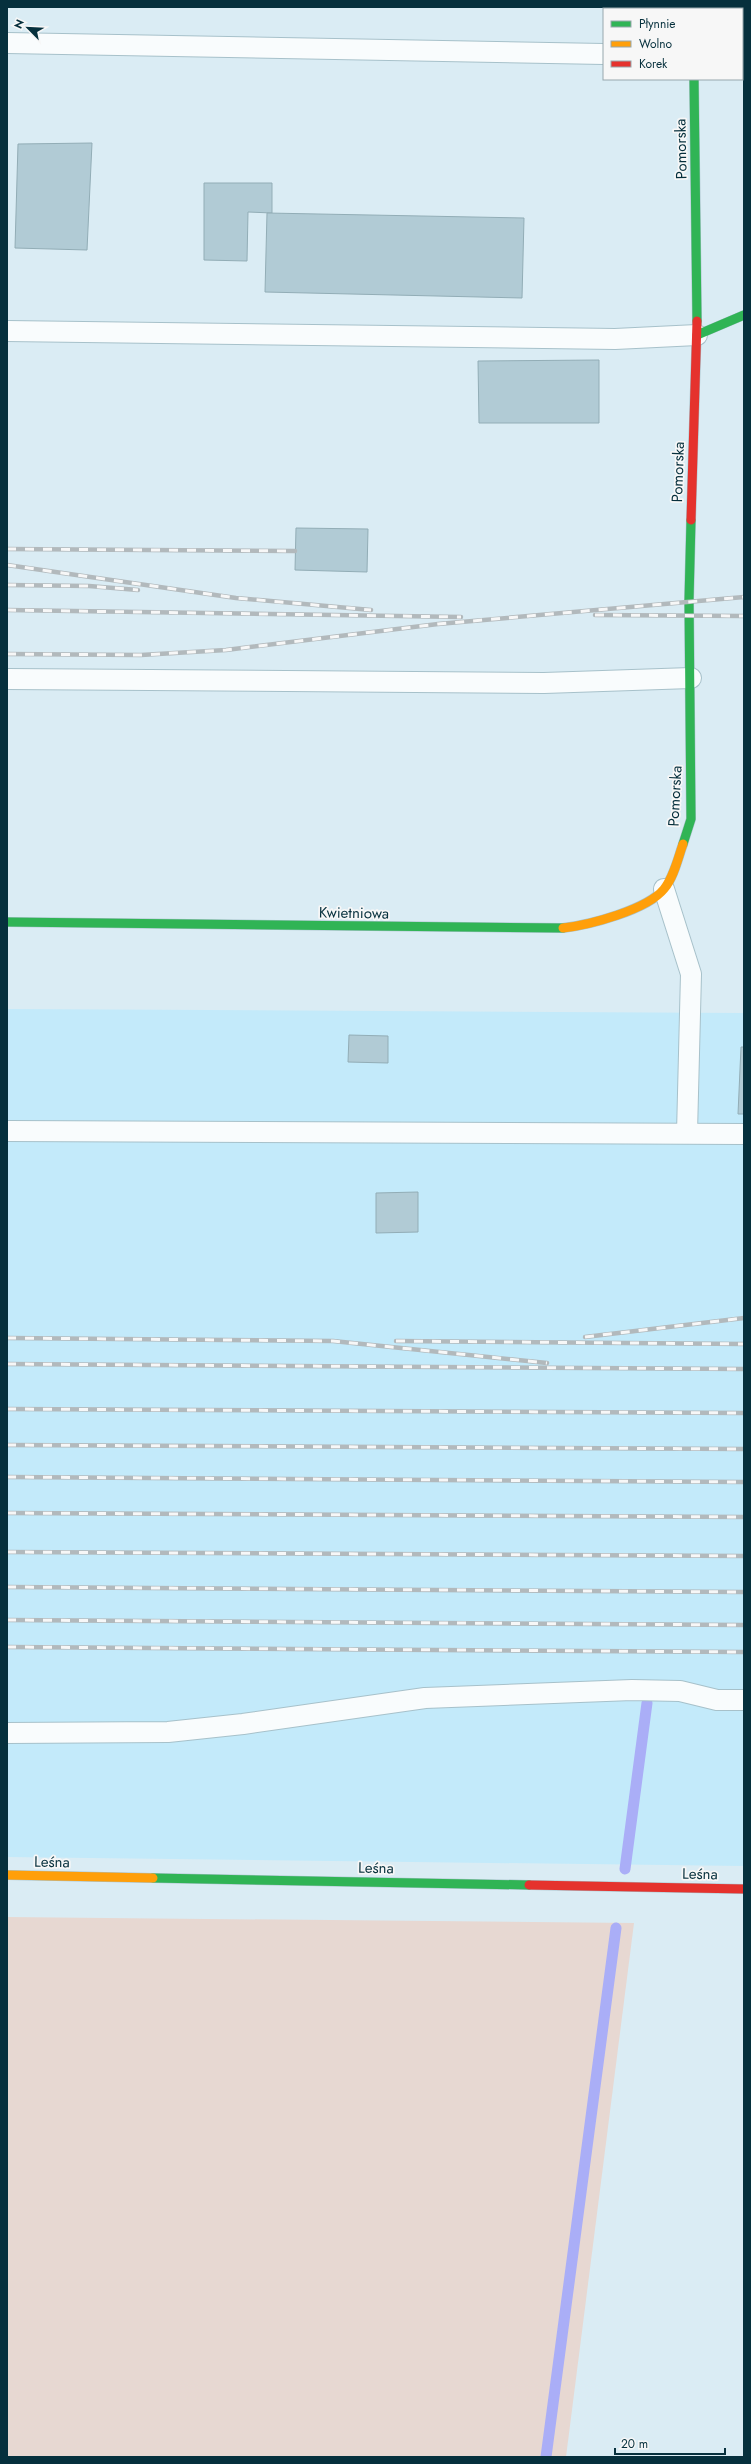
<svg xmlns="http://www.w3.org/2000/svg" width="751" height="2464" font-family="Jost,sans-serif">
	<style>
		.built { fill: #c3eafa }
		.green { fill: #e7d8d2 }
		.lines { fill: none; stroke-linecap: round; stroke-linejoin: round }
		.stream { stroke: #aaaef7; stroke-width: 11 }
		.building { fill: #b1cbd5; stroke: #92adb6 }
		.lane-casing { stroke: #a7c1ca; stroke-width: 22 }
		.fast-casing { stroke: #a7c1ca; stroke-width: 10 }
		.slow-casing { stroke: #a7c1ca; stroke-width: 10 }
		.jam-casing { stroke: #a7c1ca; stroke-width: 10 }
		.lane { stroke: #f9fcfd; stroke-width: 20 }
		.fast { stroke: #30b455; stroke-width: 9 }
		.slow { stroke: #ff9f0a; stroke-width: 9 }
		.jam { stroke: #e5322d; stroke-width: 9 }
		.rail-casing { stroke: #b2b9bc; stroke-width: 4.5 }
		.rail { stroke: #f7f7f7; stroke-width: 3; stroke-dasharray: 9; stroke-linecap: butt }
		.labels { text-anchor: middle; stroke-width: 3.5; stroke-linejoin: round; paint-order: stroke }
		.street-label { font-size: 15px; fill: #06303d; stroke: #f7f7f7 }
	</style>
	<rect width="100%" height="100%" fill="#daecf4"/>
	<path class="built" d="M7 1009 744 1013V1866L7 1857Z"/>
	<path class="green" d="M7 1917 634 1923 566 2457H7Z"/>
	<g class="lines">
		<g class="stream">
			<path d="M625 1869 647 1703"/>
			<path d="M546 2457 616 1928"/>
		</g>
	</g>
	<g class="building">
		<path d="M92 143 87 250 15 248 18 144Z"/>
		<path d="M204 183H272V213L248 212 247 261 204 260Z"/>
		<path d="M267 213 524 218 522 298 265 292Z"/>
		<path d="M599 360V423H479L478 361Z"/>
		<path d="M296 528 368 529 367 572 295 570Z"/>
		<path d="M349 1035 388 1036V1063L348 1062Z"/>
		<path d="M741 1047H744V1114H738Z"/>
		<path d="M418 1192V1232L376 1233V1193Z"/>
	</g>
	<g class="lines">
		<defs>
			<g id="lane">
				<path d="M7 43 604 54"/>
				<path d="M7 331 615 339 697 335"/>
				<path d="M7 679 544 683 691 678"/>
				<path d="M664 889 691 974 687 1133"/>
				<path d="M7 1131 744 1134"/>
				<path d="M7 1733 168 1732 243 1724 425 1698 632 1690 680 1691 717 1700H744"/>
			</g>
			<g id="fast">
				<path d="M692 7V9"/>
				<path d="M694 79 697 321"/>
				<path d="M697 335 744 315"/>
				<path d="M683 844 691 819 689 600 691 520"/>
				<path d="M7 922 563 928"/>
				<path d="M153 1878 529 1885"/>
			</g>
			<g id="slow">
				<path d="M563 928C589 925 647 910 664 889 674 877 678 858 683 844"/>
				<path d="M7 1875 153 1878"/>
			</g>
			<g id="jam">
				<path d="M691 520 697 321"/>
				<path d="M529 1885 744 1889"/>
			</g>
		</defs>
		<use href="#lane" class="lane-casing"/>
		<use href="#fast" class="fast-casing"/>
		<use href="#slow" class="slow-casing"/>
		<use href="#jam" class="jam-casing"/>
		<use href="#lane" class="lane"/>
		<use href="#fast" class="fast"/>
		<use href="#slow" class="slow"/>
		<use href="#jam" class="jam"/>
		<defs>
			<g id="rail">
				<path d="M7 549 295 551"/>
				<path d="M7 565 236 598 371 610"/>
				<path d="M7 585 89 586 138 590"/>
				<path d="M7 610 461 617"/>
				<path d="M595 615 744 616"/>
				<path d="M7 654 141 655 226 650 438 624 744 597"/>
				<path d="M585 1337 744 1318"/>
				<path d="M7 1338 333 1341 547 1363"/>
				<path d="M396 1341 744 1344"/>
				<path d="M7 1364 744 1369"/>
				<path d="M7 1409 744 1413"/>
				<path d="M7 1445 744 1449"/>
				<path d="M7 1477 744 1482"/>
				<path d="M7 1513 744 1517"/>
				<path d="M7 1552 744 1556"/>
				<path d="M7 1587 744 1592"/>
				<path d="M7 1620 744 1625"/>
				<path d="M7 1647 744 1652"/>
			</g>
		</defs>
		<use href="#rail" class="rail-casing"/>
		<use href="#rail" class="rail"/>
	</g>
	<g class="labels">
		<g class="street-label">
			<text transform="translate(681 149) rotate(-91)" y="5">Pomorska</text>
			<text transform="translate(678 472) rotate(-88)" y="5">Pomorska</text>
			<text transform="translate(675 796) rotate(-87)" y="5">Pomorska</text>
			<text transform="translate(354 913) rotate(1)" y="5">Kwietniowa</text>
			<text transform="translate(52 1862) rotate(1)" y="5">Leśna</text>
			<text transform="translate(376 1868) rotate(1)" y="5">Leśna</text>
			<text transform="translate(700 1874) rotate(1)" y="5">Leśna</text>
		</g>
	</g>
	<rect width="751" height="2464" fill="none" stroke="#06303d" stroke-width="16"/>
	<rect x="603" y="8" width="140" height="72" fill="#f7f7f7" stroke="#97a7ad"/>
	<rect x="611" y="21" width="20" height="6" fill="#30b455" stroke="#97a7ad"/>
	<text x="639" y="28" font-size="12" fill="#06303d">Płynnie</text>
	<rect x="611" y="41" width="20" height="6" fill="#ff9f0a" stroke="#97a7ad"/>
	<text x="639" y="48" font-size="12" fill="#06303d">Wolno</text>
	<rect x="611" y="61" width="20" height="6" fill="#e5322d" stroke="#97a7ad"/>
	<text x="639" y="68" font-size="12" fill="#06303d">Korek</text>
	<g transform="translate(28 28) rotate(294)" stroke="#f7f7f7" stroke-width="3" paint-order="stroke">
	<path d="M0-3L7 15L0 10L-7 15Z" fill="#06303d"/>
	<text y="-6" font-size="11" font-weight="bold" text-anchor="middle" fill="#06303d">N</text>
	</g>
	<path d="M615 2448v6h110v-6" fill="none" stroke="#06303d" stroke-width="2"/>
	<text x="621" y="2448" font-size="12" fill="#06303d" stroke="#f7f7f7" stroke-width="3" paint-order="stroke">20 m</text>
</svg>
